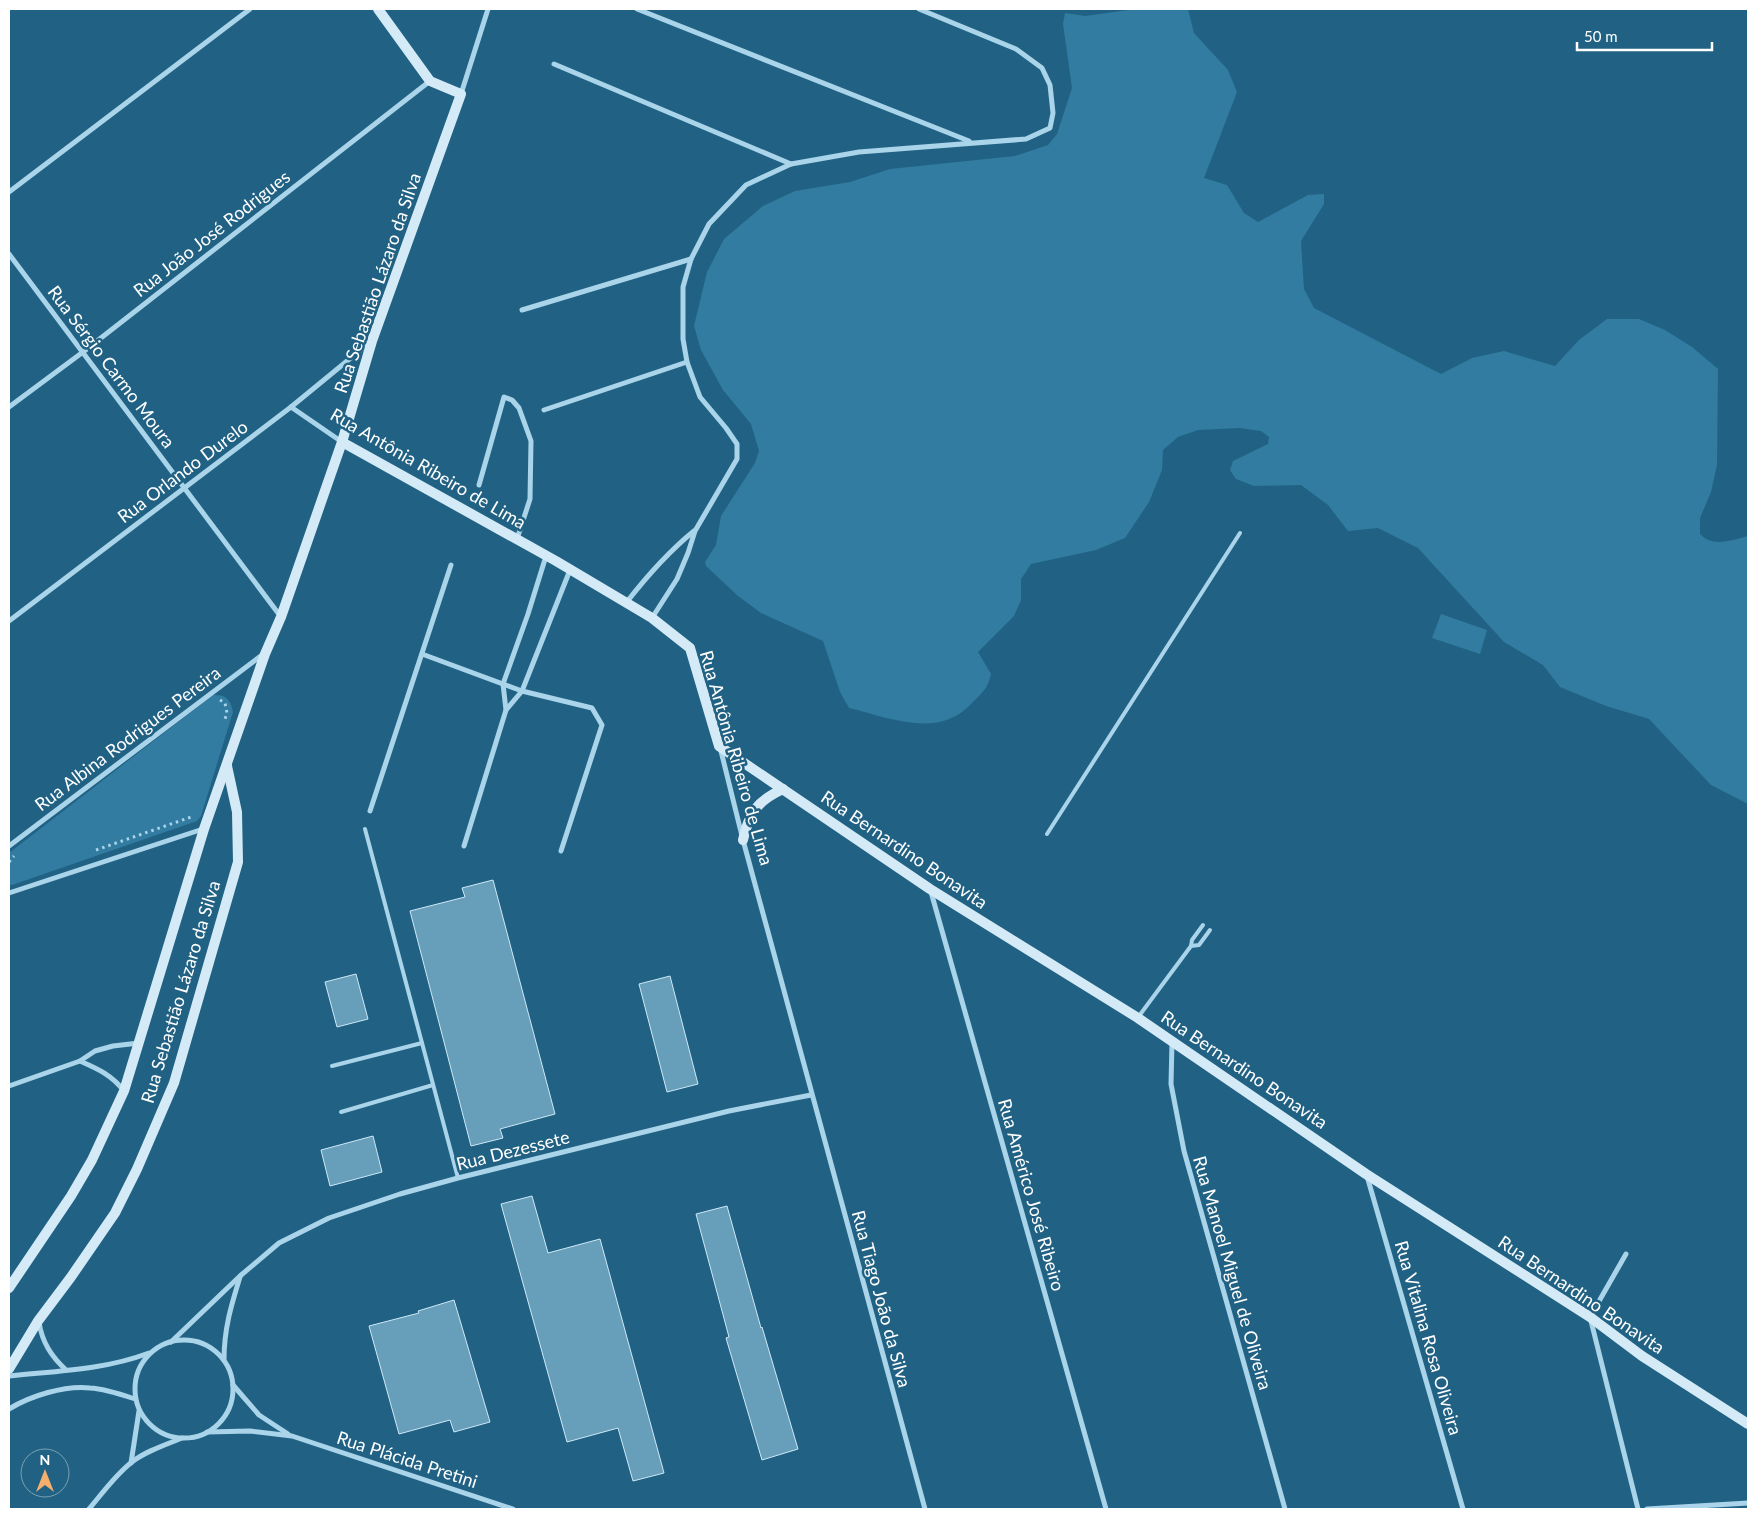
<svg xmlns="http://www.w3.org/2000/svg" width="1757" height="1518" font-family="Lato,sans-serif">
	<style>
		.green { fill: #317ca0 }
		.building { fill: #679eb9; stroke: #cde9f7 }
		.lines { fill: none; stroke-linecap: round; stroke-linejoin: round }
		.path { stroke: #a9d4e9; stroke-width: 3; stroke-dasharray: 2.5 4; stroke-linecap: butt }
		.lane { stroke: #a9d4e9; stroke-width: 4 }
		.street { stroke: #a9d4e9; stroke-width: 5 }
		.secondary { stroke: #d4ebf7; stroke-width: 10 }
		.labels { text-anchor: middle; stroke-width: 5; stroke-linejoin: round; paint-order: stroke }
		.street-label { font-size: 18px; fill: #fff; stroke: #216284 }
	</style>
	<rect width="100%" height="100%" fill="#216284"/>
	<g class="green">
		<path d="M1136 9H1188L1194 33 1228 70 1237 92 1204 178 1227 185 1244 213 1258 222 1308 195 1324 194V204L1301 241 1304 289 1314 308 1441 374 1472 358 1504 351 1555 366 1579 340 1607 319H1639L1665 330 1692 347 1718 369 1717 465 1711 492 1700 518V534C1713 548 1732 540 1748 536V804L1711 785 1649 719 1606 706 1560 687 1543 665 1504 642 1418 548 1378 528 1348 531 1328 505 1301 485 1254 486 1236 479 1230 470 1233 461 1268 444 1269 437 1261 431 1239 428 1198 430 1178 437 1163 450 1162 470 1149 502 1125 538 1096 550 1031 564 1021 579V600L1014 616 978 652 991 674C988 688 983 692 973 702 939 740 891 718 849 708L840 692 823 641 761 613 738 596 706 566 705 562 716 545 721 516 755 463 759 451 751 424 723 390 701 350 694 326 707 272 724 239 763 206 795 191 850 182 890 169 1015 156 1048 145 1057 134 1072 88 1063 24 1065 13 1085 16Z"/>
		<path d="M1441 614 1487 630 1480 654 1432 638Z"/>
		<path d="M213 695C227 695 230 699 233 712L201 816 197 821 12 885 9 884V853Z"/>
	</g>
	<g class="building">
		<path d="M493 880 555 1114 500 1129 503 1138 471 1146 410 911 465 897 462 888Z"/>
		<path d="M356 974 368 1019 337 1027 325 982Z"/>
		<path d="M670 976 698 1084 667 1092 639 984Z"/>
		<path d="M373 1136 382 1172 330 1186 321 1150Z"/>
		<path d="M532 1196 548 1253 600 1239 664 1473 633 1481 618 1428 567 1442 501 1204Z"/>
		<path d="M727 1206 761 1328 762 1327 798 1449 762 1460 726 1338 729 1337 696 1214Z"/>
		<path d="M454 1300 490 1422 454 1432 450 1420 399 1434 369 1326 419 1313 418 1311Z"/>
	</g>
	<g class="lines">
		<g class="path">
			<path d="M220 700 225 703 227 713 224 722"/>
			<path d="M96 850 194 816"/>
			<path d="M9 862 14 856"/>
		</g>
		<g class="lane">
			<path d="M365 829 458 1178"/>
			<path d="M1047 834 1240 533"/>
			<path d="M1191 946 1199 945 1210 930"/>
			<path d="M1139 1016 1191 946 1192 940 1203 925"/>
			<path d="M332 1066 422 1043"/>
			<path d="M341 1112 433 1085"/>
		</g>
		<g class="street">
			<path d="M637 9 969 141"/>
			<path d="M554 64 791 164"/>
			<path d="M461 94 488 9"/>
			<path d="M9 192 250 9"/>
			<path d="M9 254 281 617"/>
			<path d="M522 310 691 259"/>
			<path d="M9 407 83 352 430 81"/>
			<path d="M291 407 342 442"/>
			<path d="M544 410 687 362"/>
			<path d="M479 485 504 397 512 400 519 408 531 441 530 499 517 539"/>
			<path d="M626 603C647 576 668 552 694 531"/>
			<path d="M652 618 677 579 688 553 695 531 737 459V444L726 428 700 397 687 362 683 339V287L691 259 709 224 746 185 791 164 859 152 1026 139 1050 128 1053 113 1050 85 1042 68 1016 49 919 9"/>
			<path d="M9 621 291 407 369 343"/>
			<path d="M422 654 522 691 592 708 602 725 561 851"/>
			<path d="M506 710 503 684 528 614 546 556"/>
			<path d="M720 747 743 840 925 1509"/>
			<path d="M370 811 451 565"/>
			<path d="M9 846 262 655"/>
			<path d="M464 846 506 710 522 691 570 570"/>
			<path d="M931 892 1106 1509"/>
			<path d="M9 893 203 829"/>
			<path d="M1172 1042 1171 1084 1184 1151 1285 1509"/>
			<path d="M80 1061C98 1069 112 1075 124 1091"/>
			<path d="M9 1086 80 1061 95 1051 113 1046 139 1043"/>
			<path d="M1367 1176 1463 1509"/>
			<path d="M1626 1254 1590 1317 1638 1509"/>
			<path d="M39 1322C42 1342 51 1356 66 1370"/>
			<circle cx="184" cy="1389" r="49"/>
			<path d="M171 1342 240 1276 279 1243 329 1218 400 1194 458 1178 729 1111 811 1095"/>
			<path d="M224 1360C224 1329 231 1306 240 1277"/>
			<path d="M9 1376C56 1371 104 1370 149 1353"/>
			<path d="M233 1385 259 1415 288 1434"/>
			<path d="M9 1409C30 1396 65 1385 90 1388 106 1389 120 1394 135 1399"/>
			<path d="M207 1432 250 1431 292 1436 513 1509"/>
			<path d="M131 1463 139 1411"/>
			<path d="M89 1509C102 1494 115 1475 132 1462 146 1451 165 1445 182 1438"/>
			<path d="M1647 1509 1748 1503"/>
		</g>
		<g class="secondary">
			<path d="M342 442 556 561 652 618 690 648 719 746 930 889 1138 1018 1366 1174 1590 1317 1642 1356 1748 1424"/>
			<path d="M743 840C749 813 757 801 783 789"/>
			<path d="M9 1288 71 1196 92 1160 124 1091 204 829 265 654 281 617 342 442 372 341 461 94 430 81 378 9"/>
			<path d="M9 1369 38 1321 71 1277 115 1213 137 1169 174 1083 238 862 237 812 227 766"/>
		</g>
	</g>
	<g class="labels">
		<g class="street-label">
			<text transform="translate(212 234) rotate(-38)" y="6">Rua João José Rodrigues</text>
			<text transform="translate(378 283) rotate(-71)" y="6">Rua Sebastião Lázaro da Silva</text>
			<text transform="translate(111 367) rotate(53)" y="6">Rua Sérgio Carmo Moura</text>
			<text transform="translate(428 469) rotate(30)" y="6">Rua Antônia Ribeiro de Lima</text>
			<text transform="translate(183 472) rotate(-37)" y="6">Rua Orlando Durelo</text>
			<text transform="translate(128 739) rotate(-37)" y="6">Rua Albina Rodrigues Pereira</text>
			<text transform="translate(736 758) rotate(74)" y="6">Rua Antônia Ribeiro de Lima</text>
			<text transform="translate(904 850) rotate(34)" y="6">Rua Bernardino Bonavita</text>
			<text transform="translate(181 992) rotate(-73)" y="6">Rua Sebastião Lázaro da Silva</text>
			<text transform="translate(1244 1070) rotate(34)" y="6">Rua Bernardino Bonavita</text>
			<text transform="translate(513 1151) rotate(-14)" y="6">Rua Dezessete</text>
			<text transform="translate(1031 1195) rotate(74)" y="6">Rua Américo José Ribeiro</text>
			<text transform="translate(1232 1273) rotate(74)" y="6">Rua Manoel Miguel de Oliveira</text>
			<text transform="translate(1581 1295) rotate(34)" y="6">Rua Bernardino Bonavita</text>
			<text transform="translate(881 1299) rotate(75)" y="6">Rua Tiago João da Silva</text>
			<text transform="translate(1428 1338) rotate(74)" y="6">Rua Vitalina Rosa Oliveira</text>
			<text transform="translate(407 1460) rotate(18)" y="6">Rua Plácida Pretini</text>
		</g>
	</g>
	<rect width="1757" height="1518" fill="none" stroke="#ffffff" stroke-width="20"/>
	<g transform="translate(45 1473)"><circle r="24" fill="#216284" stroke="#7aa1b5"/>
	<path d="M0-4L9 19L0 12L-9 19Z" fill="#f5ae6b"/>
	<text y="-8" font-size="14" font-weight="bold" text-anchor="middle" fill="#ffffff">N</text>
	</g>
	<path d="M1577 42v8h135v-8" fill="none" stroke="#ffffff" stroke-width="2.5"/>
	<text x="1584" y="42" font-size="15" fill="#ffffff" stroke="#216284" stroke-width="4" paint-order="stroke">50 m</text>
</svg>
